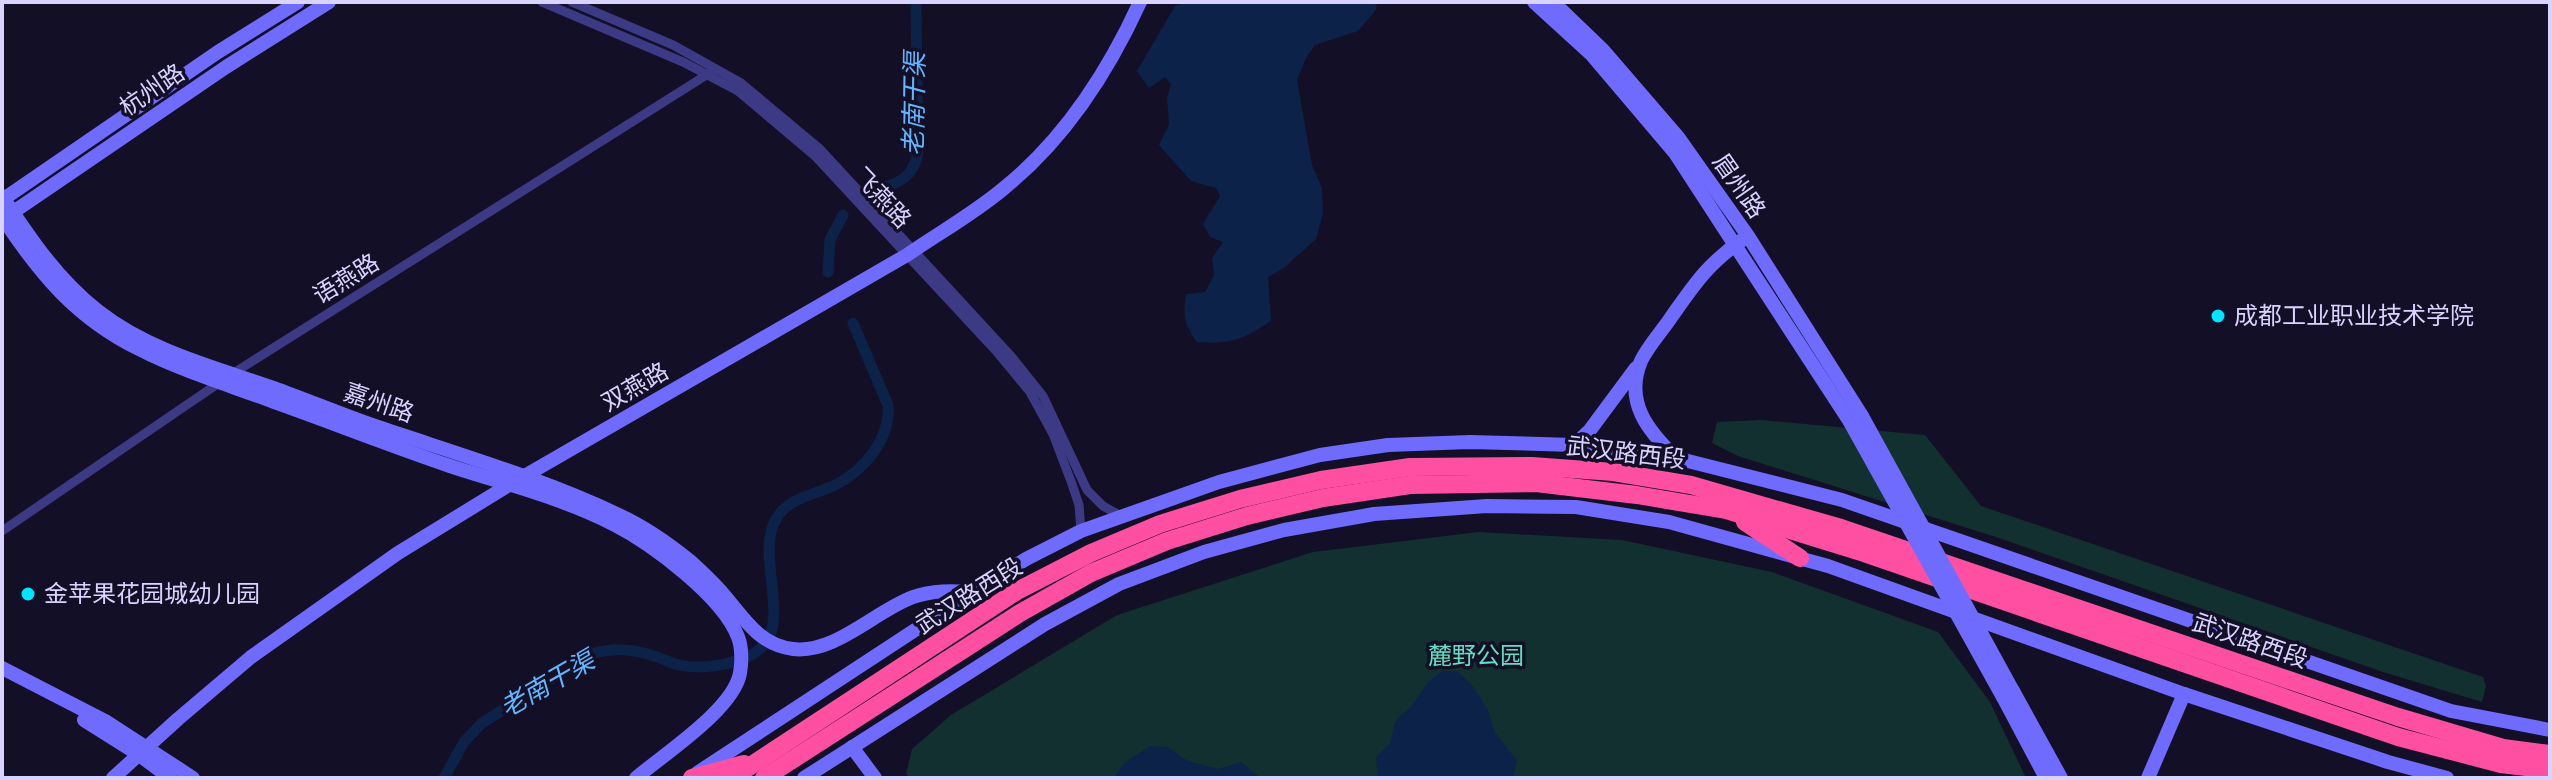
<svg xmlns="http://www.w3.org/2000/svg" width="2552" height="780" font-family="'Archivo Narrow','Noto Sans SC',sans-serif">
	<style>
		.green { fill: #12302f }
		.water { fill: #0c2248 }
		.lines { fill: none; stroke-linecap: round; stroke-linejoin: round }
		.canal { stroke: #0c2248; stroke-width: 11 }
		.street { stroke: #3d3a85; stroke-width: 9 }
		.secondary { stroke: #6f6bff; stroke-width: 14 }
		.highway { stroke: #ff4fa3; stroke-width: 18 }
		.secondary-bridge { stroke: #6f6bff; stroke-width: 14 }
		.poi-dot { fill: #00e5ff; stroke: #130f26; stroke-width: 3 }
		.labels { text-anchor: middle; stroke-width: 7; stroke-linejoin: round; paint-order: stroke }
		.street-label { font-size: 24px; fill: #d9d4ff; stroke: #130f26 }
		.poi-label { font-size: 24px; fill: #d9d4ff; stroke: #130f26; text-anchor: start }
		.park-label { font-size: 24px; fill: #5fe0c0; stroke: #130f26 }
		.water-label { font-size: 26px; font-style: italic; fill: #62b6ff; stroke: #130f26 }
	</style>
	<rect width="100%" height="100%" fill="#130f26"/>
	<g class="green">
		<path d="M1761 420 1925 435 1981 506 2483 677 2486 686 2482 702 2383 672 1999 538 1738 456 1712 443 1717 422Z"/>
		<path d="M1479 532 1622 540 1772 572 1938 632 1990 702 2026 778H911L906 774 912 749 951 715 1117 615 1313 552Z"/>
	</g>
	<g class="water">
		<path d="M1187 2H1377L1376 10 1358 31 1315 45 1306 58 1297 80 1312 165 1322 188 1323 213 1316 239 1284 268 1268 277 1271 321C1241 340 1233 344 1197 342 1184 325 1183 315 1186 294L1205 292 1214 275 1212 258 1223 242 1210 237 1203 224 1220 196 1216 188 1191 181 1159 145 1169 124 1167 98 1171 84 1165 77 1149 88 1137 71 1175 6Z"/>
		<path d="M1442 671H1457L1472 685 1488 710 1495 732 1517 761 1513 778 1378 777 1376 757 1391 742 1394 725 1399 717 1410 708 1429 681Z"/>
		<path d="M1150 746 1167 747 1188 761 1218 769 1241 762 1261 778H1114L1124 763Z"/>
	</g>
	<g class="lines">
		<g class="canal">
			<path d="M883 188C904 181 914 174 918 152L916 2"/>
			<path d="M828 272 830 240 843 215"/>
			<path d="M444 778 464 742 482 723 591 654C614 647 634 649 657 657 664 659 672 664 679 665 702 670 731 665 751 655 799 631 753 559 776 519 788 498 813 495 833 486 863 472 891 439 888 405L853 323"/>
		</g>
		<g class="street">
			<path d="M542 2 683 62 738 91 815 156 996 351 1030 392 1053 434 1072 484 1079 505 1081 531"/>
			<path d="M572 2 673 45 741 83 820 149 1011 356 1043 396 1087 490 1103 506 1121 516"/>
			<path d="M2 531 232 374 716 69"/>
		</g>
		<g class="secondary">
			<path d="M1534 2 1591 54 1675 153 1850 422"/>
			<path d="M1553 2 1603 50 1678 137 1748 236 1862 416"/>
			<path d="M2 196C30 238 57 279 98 311 149 351 213 367 274 388 310 401 345 416 381 428 461 455 543 479 619 515 645 527 668 543 690 561 701 571 714 583 724 595 744 618 759 645 793 649 835 654 875 611 913 597 933 590 952 591 973 592"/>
			<path d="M2 200 218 52 298 2"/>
			<path d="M2 217C40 274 76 318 139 349 182 371 229 385 274 402 333 423 391 446 450 466 505 484 563 498 615 525 652 544 723 597 738 637 742 647 742 662 740 673 734 709 664 754 636 778"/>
			<path d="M6 217 226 67 329 2"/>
			<path d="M1574 445 1590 430 1636 368"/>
			<path d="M1676 458C1648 431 1624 402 1641 361 1648 346 1663 330 1672 316 1696 282 1708 264 1742 240"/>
			<path d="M2 668 107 722 193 778"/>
			<path d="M2013 691 2061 778"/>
			<path d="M2003 697 2046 778"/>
			<path d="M84 720 138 754 170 778"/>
			<path d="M852 747 875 778"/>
			<path d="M697 773 973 592 1026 559 1081 531 1219 482 1320 455 1388 445 1470 442 1574 445 1676 458 1842 500 2451 711 2550 730"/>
			<path d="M113 778 178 719 251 657 398 553 509 485 907 255C939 233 973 214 1003 189 1064 140 1108 72 1140 2"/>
			<path d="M804 778 1045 624 1119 584 1204 552 1284 530 1374 514 1487 506 1576 507 1669 522 1828 566 2184 694 2388 762 2447 778"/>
			<path d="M2148 778 2184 694"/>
		</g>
		<g class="highway">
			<path d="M1745 522 1800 558"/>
			<path d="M692 778 744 764"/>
			<path d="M732 778 1017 591 1091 553 1160 524 1240 499 1321 480 1410 467 1532 466 1613 472 1691 485 1841 528 2398 717 2503 748 2550 754"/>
			<path d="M764 778 1020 613 1091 573 1167 541 1247 516 1323 498 1410 485 1536 483 1637 495 1726 510 1864 553 2398 737 2501 764 2550 770"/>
		</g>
		<g class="secondary-bridge">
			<path d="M1862 416 2013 691"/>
			<path d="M1850 422 2003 697"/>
		</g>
	</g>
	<g class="poi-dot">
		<circle cx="2218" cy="316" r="8"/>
		<circle cx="28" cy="594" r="8"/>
	</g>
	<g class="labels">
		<g class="street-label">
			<text transform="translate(152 90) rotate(-34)" y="8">杭州路</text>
			<text transform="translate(1739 186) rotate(55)" y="8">眉州路</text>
			<text transform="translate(882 198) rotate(47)" y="8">飞燕路</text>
			<text transform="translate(346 279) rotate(-32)" y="8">语燕路</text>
			<text transform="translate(635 387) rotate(-30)" y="8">双燕路</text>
			<text transform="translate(379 403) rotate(19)" y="8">嘉州路</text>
			<text transform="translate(1626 453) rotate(7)" y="8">武汉路西段</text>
			<text transform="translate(969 596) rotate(-32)" y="8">武汉路西段</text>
			<text transform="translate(2250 641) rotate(19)" y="8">武汉路西段</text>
		</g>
		<g class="poi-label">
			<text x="2234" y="324">成都工业职业技术学院</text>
			<text x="44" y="602">金苹果花园城幼儿园</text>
		</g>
		<g class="park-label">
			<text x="1476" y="664">麓野公园</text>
		</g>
		<g class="water-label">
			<text transform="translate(914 104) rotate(-89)" y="9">老南干渠</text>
			<text transform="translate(547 684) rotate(-30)" y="9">老南干渠</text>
		</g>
	</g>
	<rect width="2552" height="780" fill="none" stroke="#d9d4ff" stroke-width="8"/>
</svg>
